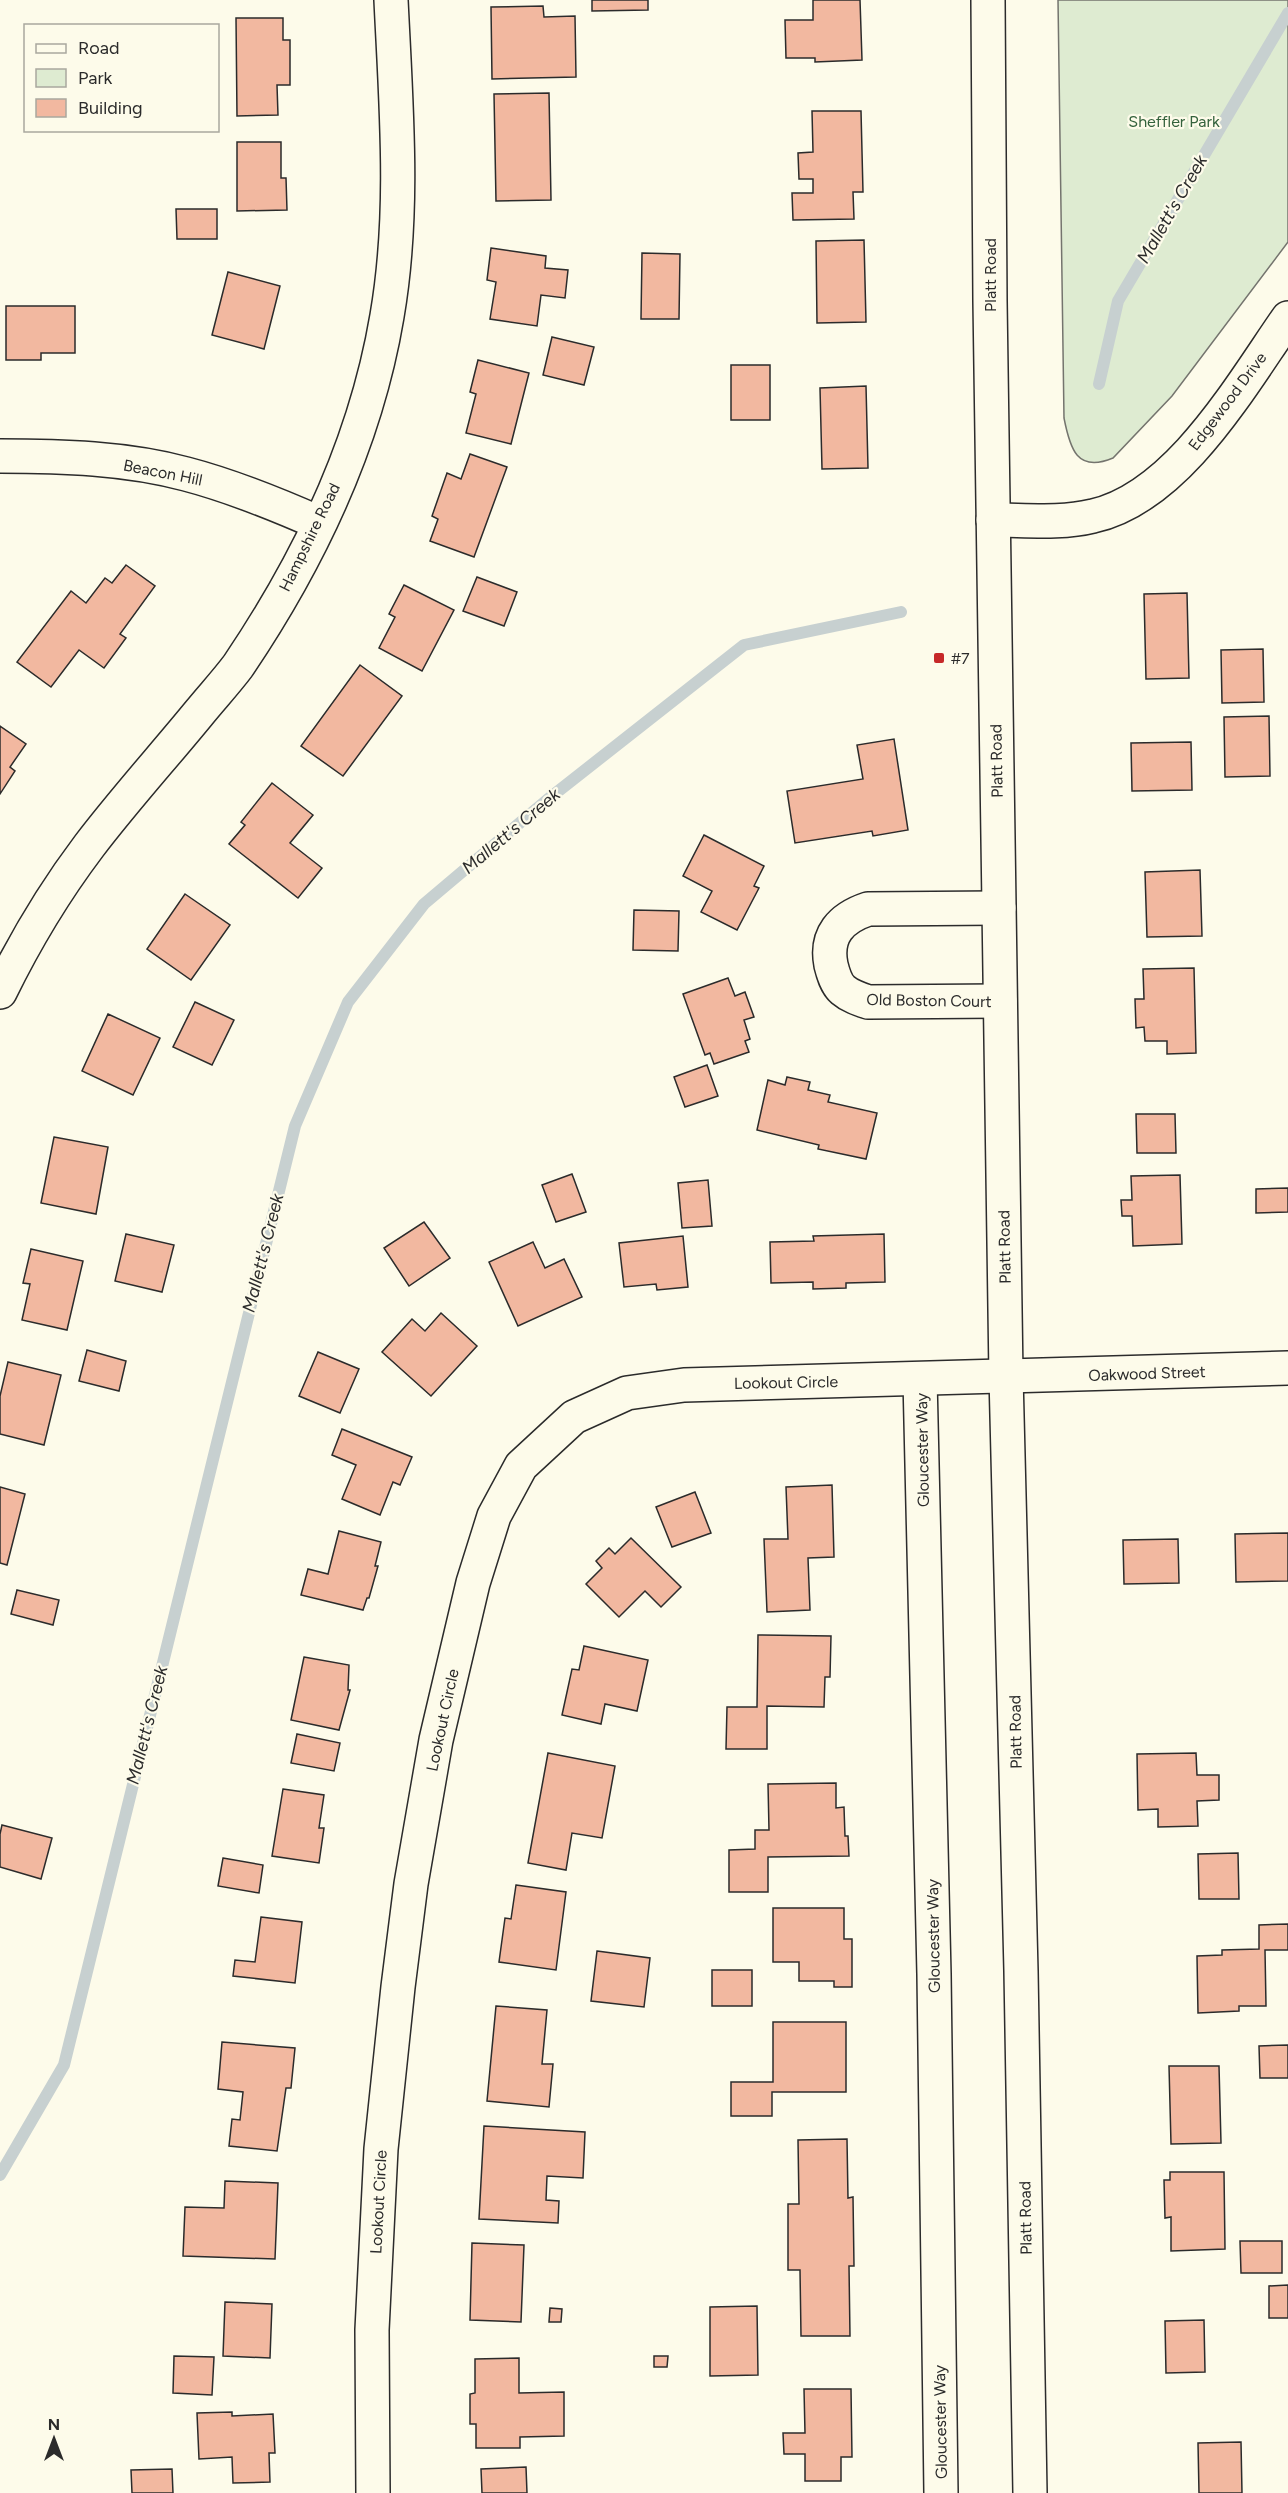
<svg xmlns="http://www.w3.org/2000/svg" width="1288" height="2493" font-family="Figtree,sans-serif">
	<style>
		.green { fill: #deebd1; stroke: #74746e; stroke-width: 1.5 }
		.lines { fill: none; stroke-linecap: round; stroke-linejoin: round }
		.stream { stroke: #c7d0d0; stroke-width: 12 }
		.building { fill: #f2b8a0; stroke: #2b2b2b; stroke-width: 1.5 }
		.minor-casing { stroke: #2b2b2b; stroke-width: 36 }
		.secondary-casing { stroke: #2b2b2b; stroke-width: 36 }
		.minor { stroke: #fdfbea; stroke-width: 33 }
		.secondary { stroke: #fdfbea; stroke-width: 33 }
		.poi-dot { fill: #c62828; stroke: #fdfbea; stroke-width: 2 }
		.labels { text-anchor: middle; stroke-width: 4.5; stroke-linejoin: round; paint-order: stroke }
		.park-label { font-size: 16px; fill: #34623c; stroke: #fdfbea }
		.street-label { font-size: 16px; fill: #2b2b2b; stroke: #fdfbea }
		.poi-label { font-size: 16px; fill: #2b2b2b; stroke: #fdfbea; text-anchor: start }
		.water-label { font-size: 18px; font-style: italic; fill: #2b2b2b; stroke: #fdfbea }
	</style>
	<rect width="100%" height="100%" fill="#fdfbea"/>
	<path class="green" d="M1058 0H1288V242L1172 396 1113 458C1077 473 1070 449 1064 418Z"/>
	<g class="lines">
		<g class="stream">
			<path d="M1099 384 1118 301 1288 13"/>
			<path d="M0 2175 64 2065 295 1126 348 1002 424 904 547 800 744 645 901 612"/>
		</g>
	</g>
	<g class="building">
		<path d="M592 0H648V10L592 11Z"/>
		<path d="M813 0H860L862 60 815 62V58H786L785 20H813Z"/>
		<path d="M543 6 544 17 575 16 576 77 492 79 491 7Z"/>
		<path d="M236 18H283V40H290V85H277L278 115 237 116Z"/>
		<path d="M549 93 551 200 496 201 494 94Z"/>
		<path d="M812 111H861L863 192H853L854 219 793 220 792 193H813V179H799L798 153 813 152Z"/>
		<path d="M237 142H281V178H286L287 210 237 211Z"/>
		<path d="M176 209H217V239H177Z"/>
		<path d="M864 240 866 322 817 323 816 241Z"/>
		<path d="M491 248 546 256 545 268 568 270 565 298 541 295 537 326 490 319 496 282 487 280Z"/>
		<path d="M642 253 680 254 679 319H641Z"/>
		<path d="M228 272 280 286 264 349 212 335Z"/>
		<path d="M6 306H75V353H41V360H6Z"/>
		<path d="M552 337 594 347 584 385 543 375Z"/>
		<path d="M478 360 529 373 511 444 466 433 476 394 470 392Z"/>
		<rect x="731" y="365" width="39" height="55"/>
		<path d="M866 386 868 468 822 469 820 388Z"/>
		<path d="M470 454 507 467 474 557 430 541 438 519 432 516 447 473 461 479Z"/>
		<path d="M126 565 155 586 120 634 126 638 104 668 79 650 51 687 17 662 71 591 86 603 105 578 112 583Z"/>
		<path d="M477 577 517 592 504 626 463 611Z"/>
		<path d="M404 585 454 610 422 671 379 648 395 617 389 614Z"/>
		<path d="M1187 593 1189 678 1146 679 1144 594Z"/>
		<path d="M1263 649 1264 702 1222 703 1221 650Z"/>
		<path d="M360 665 402 696 343 776 301 746Z"/>
		<path d="M1269 716 1270 776 1225 777 1224 717Z"/>
		<path d="M0 726 26 744 10 767 15 771 0 794Z"/>
		<path d="M894 739 908 830 873 836 872 831 795 843 787 791 863 779 857 745Z"/>
		<path d="M1191 742 1192 790 1132 791 1131 743Z"/>
		<path d="M272 783 313 815 290 843 322 868 298 898 229 844 245 825 241 822Z"/>
		<path d="M704 835 764 866 754 886 759 888 737 930 701 912 712 891 683 876Z"/>
		<path d="M1200 870 1202 936 1147 937 1145 872Z"/>
		<path d="M185 894 230 925 191 980 147 949Z"/>
		<path d="M634 910 679 911 678 951 633 950Z"/>
		<path d="M1194 968 1196 1053 1167 1054V1041H1145L1144 1027 1136 1028 1135 999H1144L1143 969Z"/>
		<path d="M728 978 735 996 745 992 754 1017 744 1020 750 1039 745 1041 749 1052 714 1064 710 1053 705 1055 683 994Z"/>
		<path d="M195 1002 234 1020 212 1065 173 1047Z"/>
		<path d="M108 1014 160 1038 133 1095 82 1071Z"/>
		<path d="M707 1065 718 1096 685 1107 674 1077Z"/>
		<path d="M787 1077 810 1082 808 1090 830 1095 828 1102 877 1113 866 1159 818 1149 819 1145 757 1130 768 1080 785 1085Z"/>
		<path d="M1136 1114H1175L1176 1153H1137Z"/>
		<path d="M54 1137 108 1147 96 1214 41 1203Z"/>
		<path d="M572 1174 586 1212 556 1222 542 1185Z"/>
		<path d="M1180 1175 1182 1244 1133 1246 1132 1216H1122L1121 1200H1132L1131 1176Z"/>
		<path d="M708 1180 712 1226 682 1228 678 1183Z"/>
		<path d="M1288 1188V1212L1256 1213V1189Z"/>
		<path d="M424 1222 450 1258 409 1286 384 1248Z"/>
		<path d="M126 1234 174 1245 162 1292 115 1281Z"/>
		<path d="M884 1234 885 1282 846 1283V1288L813 1289V1282L771 1283 770 1242 814 1241 813 1236Z"/>
		<path d="M683 1236 688 1287 657 1290 656 1284 624 1287 619 1243Z"/>
		<path d="M533 1242 545 1268 564 1259 582 1297 518 1326 489 1262Z"/>
		<path d="M31 1249 83 1261 67 1330 22 1320 30 1284 23 1283Z"/>
		<path d="M441 1313 477 1346 431 1396 382 1352 412 1319 425 1331Z"/>
		<path d="M87 1350 126 1361 119 1391 79 1381Z"/>
		<path d="M318 1352 359 1369 340 1413 299 1396Z"/>
		<path d="M8 1362 61 1375 44 1445 0 1434V1396Z"/>
		<path d="M342 1429 412 1457 400 1485 393 1482 380 1515 342 1499 356 1465 332 1455Z"/>
		<path d="M832 1485 834 1557 808 1558 810 1610 767 1612 764 1539H788L786 1487Z"/>
		<path d="M0 1487 25 1494 7 1565 0 1563Z"/>
		<path d="M695 1492 711 1533 672 1547 656 1507Z"/>
		<path d="M339 1531 381 1542 375 1566H378L369 1598H367L363 1610 301 1595 308 1569 328 1574Z"/>
		<path d="M1288 1533V1581L1236 1582 1235 1534Z"/>
		<path d="M631 1538 681 1587 661 1607 645 1591 619 1617 586 1584 602 1568 596 1561 609 1548 615 1554Z"/>
		<path d="M1178 1539 1179 1583 1124 1584 1123 1540Z"/>
		<path d="M17 1590 59 1600 53 1625 11 1614Z"/>
		<path d="M758 1635 831 1636 830 1677H825L824 1707 767 1706V1749H726L727 1707H757Z"/>
		<path d="M584 1646 648 1660 637 1711 605 1704 601 1724 562 1715 572 1669 579 1670Z"/>
		<path d="M304 1657 349 1665 348 1690H350L339 1730 291 1720Z"/>
		<path d="M297 1734 340 1743 334 1771 291 1763Z"/>
		<path d="M548 1753 615 1766 602 1838 572 1833 566 1870 528 1863Z"/>
		<path d="M1196 1753 1197 1775H1219V1800L1197 1801 1198 1826 1158 1827V1809L1138 1810 1137 1754Z"/>
		<path d="M836 1783V1808L844 1807 845 1836H848L849 1856 768 1857V1892H729V1850L755 1849V1830H769L768 1784Z"/>
		<path d="M283 1789 324 1795 319 1828H324L319 1863 272 1856Z"/>
		<path d="M2 1825 52 1838 41 1879 0 1867V1834Z"/>
		<path d="M1238 1853 1239 1899H1199L1198 1854Z"/>
		<path d="M223 1858 263 1865 259 1893 218 1886Z"/>
		<path d="M516 1885 566 1892 556 1970 499 1962 505 1918 511 1919Z"/>
		<path d="M773 1908H844V1939H852V1987H834V1981H799V1962H773Z"/>
		<path d="M261 1917 302 1922 295 1983 233 1976 235 1960 255 1962Z"/>
		<path d="M1288 1924V1950H1265L1266 2006H1239V2011L1198 2013 1197 1956 1222 1955V1950L1259 1949V1925Z"/>
		<path d="M597 1951 650 1958 644 2007 591 2001Z"/>
		<rect x="712" y="1970" width="40" height="36"/>
		<path d="M496 2006 547 2010 542 2064H553L549 2107 487 2101Z"/>
		<path d="M773 2022H846V2092H772V2116H731V2082H773Z"/>
		<path d="M222 2042 295 2048 291 2088H286L277 2151 229 2146 232 2119 240 2120 243 2092 218 2089Z"/>
		<path d="M1288 2045V2078H1260L1259 2046Z"/>
		<path d="M1169 2066H1219L1221 2143 1171 2144Z"/>
		<path d="M484 2126 585 2132 583 2178 547 2176 546 2200 559 2201 558 2223 479 2219Z"/>
		<path d="M847 2139 848 2198 853 2197 854 2266H849L850 2336H801L800 2270H788V2204H799L798 2140Z"/>
		<path d="M1170 2172H1224L1225 2249 1171 2251V2217L1165 2218 1164 2180H1170Z"/>
		<path d="M225 2181 278 2183 275 2259 183 2256 185 2207 224 2208Z"/>
		<path d="M1240 2241H1282V2273H1241Z"/>
		<path d="M472 2243 524 2245 521 2322 470 2320Z"/>
		<path d="M1288 2285V2318H1269V2286Z"/>
		<path d="M225 2302 272 2304 270 2358 223 2356Z"/>
		<path d="M757 2306 758 2375 710 2376V2307Z"/>
		<path d="M550 2308 562 2309 561 2322H549Z"/>
		<path d="M1204 2320 1205 2372 1166 2373 1165 2321Z"/>
		<path d="M174 2356 214 2357 212 2395 173 2393Z"/>
		<path d="M654 2356H668L667 2367H654Z"/>
		<path d="M519 2358V2393L564 2392V2436L520 2437V2448H476V2424H470V2394L475 2393V2359Z"/>
		<path d="M804 2389H851L852 2457H841V2481H805V2454H784L783 2433H805Z"/>
		<path d="M232 2412V2416L273 2414 275 2453H269L270 2482 233 2483 232 2457 199 2459 197 2413Z"/>
		<path d="M1241 2442 1242 2493H1199L1198 2443Z"/>
		<path d="M526 2467 527 2493H482L481 2469Z"/>
		<path d="M172 2469 173 2493H132L131 2470Z"/>
	</g>
	<g class="lines">
		<defs>
			<g id="minor">
				<path d="M0 456C61 456 127 458 186 474 232 486 276 504 319 523"/>
				<path d="M993 520C1025 520 1061 524 1093 516 1178 497 1241 385 1288 318"/>
				<path d="M999 908 868 909C841 918 825 935 831 965 833 973 836 984 843 990 850 996 859 999 868 1002L1000 1001"/>
				<path d="M0 992C25 941 55 891 89 846 124 800 163 757 199 713 212 697 226 682 238 666 309 561 366 441 387 316 405 212 396 105 391 0"/>
				<path d="M920 1379 934 1974 941 2493"/>
				<path d="M373 2493 372 2330 381 2149 398 1987 411 1884 436 1740 473 1583 494 1516 521 1466 574 1417 627 1393 684 1385 1288 1368"/>
			</g>
			<path id="secondary" d="M988 0 990 301 1006 1376 1021 1971 1030 2493"/>
		</defs>
		<use href="#minor" class="minor-casing"/>
		<use href="#secondary" class="secondary-casing"/>
		<use href="#minor" class="minor"/>
		<use href="#secondary" class="secondary"/>
	</g>
	<rect class="poi-dot" x="933" y="652" width="12" height="12" rx="3"/>
	<g class="labels">
		<g class="park-label">
			<text x="1174" y="127">Sheffler Park</text>
		</g>
		<g class="street-label">
			<text transform="translate(990 275) rotate(-90)" y="6">Platt Road</text>
			<text transform="translate(1227 401) rotate(-53)" y="6">Edgewood Drive</text>
			<text transform="translate(163 472) rotate(11)" y="6">Beacon Hill</text>
			<text transform="translate(309 537) rotate(-64)" y="6">Hampshire Road</text>
			<text transform="translate(996 761) rotate(-91)" y="6">Platt Road</text>
			<text transform="translate(929 1000) rotate(1)" y="6">Old Boston Court</text>
			<text transform="translate(1004 1247) rotate(-91)" y="6">Platt Road</text>
			<text transform="translate(1147 1373) rotate(-2)" y="6">Oakwood Street</text>
			<text transform="translate(786 1382) rotate(-1)" y="6">Lookout Circle</text>
			<text transform="translate(922 1450) rotate(-91)" y="6">Gloucester Way</text>
			<text transform="translate(442 1720) rotate(-78)" y="6">Lookout Circle</text>
			<text transform="translate(1015 1732) rotate(-91)" y="6">Platt Road</text>
			<text transform="translate(933 1936) rotate(-91)" y="6">Gloucester Way</text>
			<text transform="translate(378 2202) rotate(-87)" y="6">Lookout Circle</text>
			<text transform="translate(1025 2218) rotate(-91)" y="6">Platt Road</text>
			<text transform="translate(940 2422) rotate(-91)" y="6">Gloucester Way</text>
		</g>
		<g class="poi-label">
			<text x="951" y="664">#7</text>
		</g>
		<g class="water-label">
			<text transform="translate(1172 209) rotate(-60)" y="6">Mallett's Creek</text>
			<text transform="translate(511 831) rotate(-40)" y="6">Mallett's Creek</text>
			<text transform="translate(263 1253) rotate(-76)" y="6">Mallett's Creek</text>
			<text transform="translate(147 1725) rotate(-76)" y="6">Mallett's Creek</text>
		</g>
	</g>
	<rect x="24" y="24" width="195" height="108" fill="#fdfbea" stroke="#a9a89e" stroke-width="1.5"/>
	<rect x="36" y="44" width="30" height="9" fill="#fdfbea" stroke="#a9a89e" stroke-width="1.5"/>
	<text x="78" y="54" font-size="18" fill="#2b2b2b">Road</text>
	<rect x="36" y="69" width="30" height="18" fill="#deebd1" stroke="#a9a89e" stroke-width="1.5"/>
	<text x="78" y="84" font-size="18" fill="#2b2b2b">Park</text>
	<rect x="36" y="99" width="30" height="18" fill="#f2b8a0" stroke="#a9a89e" stroke-width="1.5"/>
	<text x="78" y="114" font-size="18" fill="#2b2b2b">Building</text>
	<g transform="translate(54 2439)" stroke="#fdfbea" stroke-width="4.5" paint-order="stroke">
	<path d="M0-4.5L10 22L0 15L-10 22Z" fill="#2b2b2b"/>
	<text y="-9" font-size="16" font-weight="bold" text-anchor="middle" fill="#2b2b2b">N</text>
	</g>
</svg>
